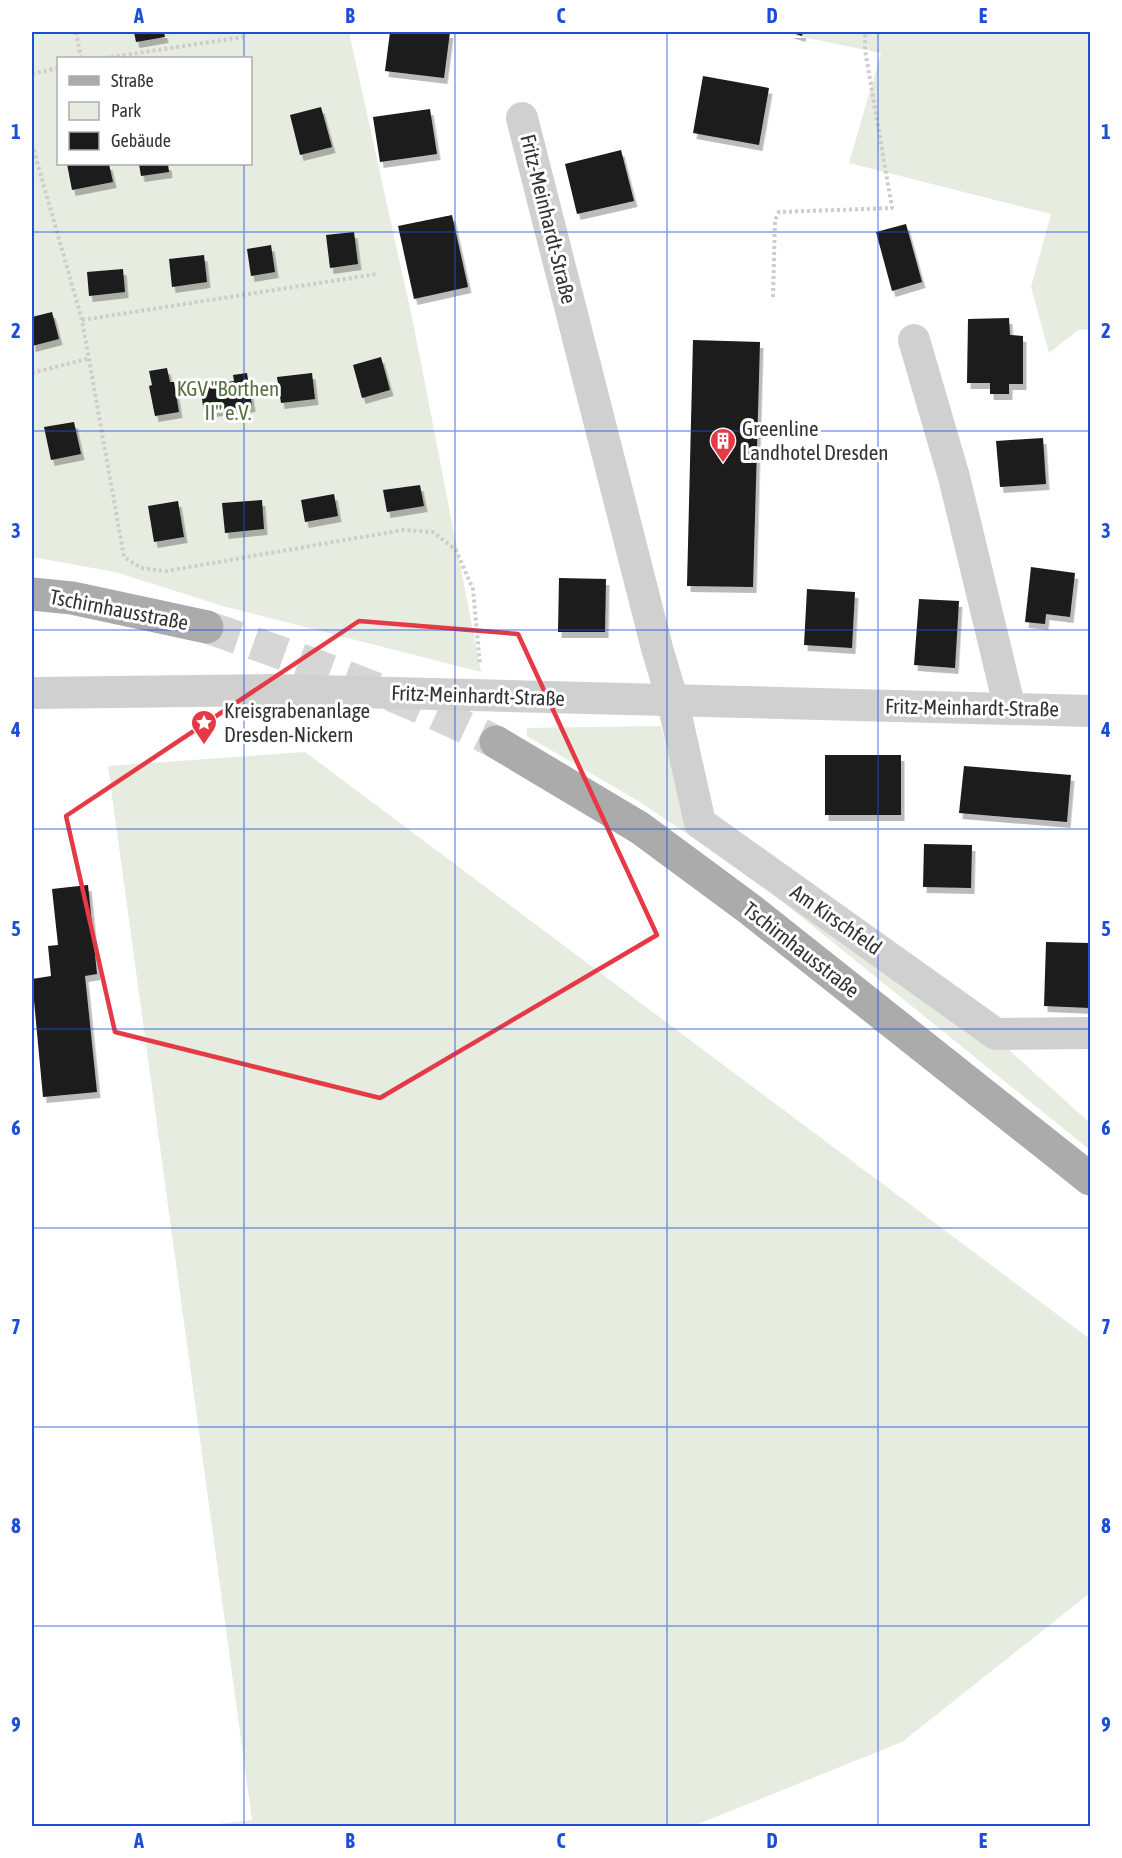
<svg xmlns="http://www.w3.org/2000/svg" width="1122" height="1858" font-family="'Asap Condensed',sans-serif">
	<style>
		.green { fill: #e6ecdf; fill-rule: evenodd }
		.building { fill: #1a1a1a; filter: url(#shadow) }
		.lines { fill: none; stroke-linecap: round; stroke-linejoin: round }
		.major-tunnel { stroke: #d6d6d6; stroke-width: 33; stroke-dasharray: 33 16; stroke-linecap: butt }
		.path { stroke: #cdcdcd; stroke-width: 4; stroke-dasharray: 3 3; stroke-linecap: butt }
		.minor { stroke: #d0d0d0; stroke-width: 32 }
		.major { stroke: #ababab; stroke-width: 33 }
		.marked { fill: none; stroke: #e63946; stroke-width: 4.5; stroke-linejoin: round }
		.grid { fill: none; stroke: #1d4ed8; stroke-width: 1.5; stroke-opacity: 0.55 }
		.labels { text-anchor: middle; stroke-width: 6; stroke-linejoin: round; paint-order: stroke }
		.street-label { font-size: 21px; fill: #333; stroke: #fff }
		.park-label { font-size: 21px; fill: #56703f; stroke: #fff }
		.poi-label { font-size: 21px; fill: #333; stroke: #fff; text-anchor: start }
		.neatline { fill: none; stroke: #1d4ed8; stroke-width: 2 }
		.grid-label { font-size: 20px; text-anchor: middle; font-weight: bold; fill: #1d4ed8 }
	</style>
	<defs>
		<filter id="shadow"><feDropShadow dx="3.5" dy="6" stdDeviation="0" flood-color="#0004"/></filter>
	</defs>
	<rect width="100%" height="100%" fill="#fff"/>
	<g class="green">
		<path d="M32 32H349L414 327 481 672 223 606 115 572 32 557ZM58 58H250V164H58Z"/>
		<path d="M778 32H1090V329L1078 330 1049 353 1031 287 1051 214 849 163 881 53Z"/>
		<path d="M661 726 680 800 1007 1048 1090 1123V1150L758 882 640 802 527 736V728Z"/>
		<path d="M305 752 1090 1339V1593L902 1742 693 1826H201L252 1820 108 766Z"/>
	</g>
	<g class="building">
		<path d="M134 32H164L165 37 136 42Z"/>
		<path d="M390 32H450L444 78 385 71Z"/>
		<path d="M789 32H803L802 36Z"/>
		<path d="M703 76 769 88 759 145 693 133Z"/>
		<path d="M321 107 332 147 300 155 290 115Z"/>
		<path d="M430 109 437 154 380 162 373 117Z"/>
		<path d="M621 150 634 201 577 214 565 164Z"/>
		<path d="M67 164H109L113 182 72 190Z"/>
		<path d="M139 164H168L169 172 141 176Z"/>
		<path d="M452 215 468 287 414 299 398 226Z"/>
		<path d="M906 224 922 282 892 291 876 232Z"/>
		<path d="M354 232 358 264 330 268 326 235Z"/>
		<path d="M271 245 275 272 251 276 247 249Z"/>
		<path d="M204 255 207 282 172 287 169 259Z"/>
		<path d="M123 269 125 292 89 296 87 272Z"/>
		<path d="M52 312 59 339 32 346V317Z"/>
		<path d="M1009 318 1010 335 1023 336V384H1009V394H990V383H967L968 319Z"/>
		<path d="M693 340 760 342 753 587 687 586Z"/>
		<path d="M381 357 390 390 362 398 353 365Z"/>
		<path d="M167 368 170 382H174L179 412 155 416 149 386 152 385 149 371Z"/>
		<path d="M247 373 252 406 204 412 200 386 234 381 233 375Z"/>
		<path d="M312 373 315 399 281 403 277 377Z"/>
		<path d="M74 422 81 454 51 460 44 427Z"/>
		<path d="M1043 438 1046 484 1000 487 996 441Z"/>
		<path d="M420 485 424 506 387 512 383 490Z"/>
		<path d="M334 494 338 516 305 522 301 500Z"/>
		<path d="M262 500 264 529 225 533 222 503Z"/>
		<path d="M178 501 184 537 154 542 148 506Z"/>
		<path d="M1031 567 1075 573 1070 617 1046 614 1045 624 1025 622Z"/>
		<path d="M559 578 606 579 605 632H558Z"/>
		<path d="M807 589 855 592 852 648 804 645Z"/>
		<path d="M919 599 959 601 955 668 914 665Z"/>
		<rect x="825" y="755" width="76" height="60"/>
		<path d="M964 766 1071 775 1067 822 959 813Z"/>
		<path d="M924 844 972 845 971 888 923 887Z"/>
		<path d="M88 885 97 974 85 976 97 1092 43 1097 32 979 51 976 48 946 58 945 52 889Z"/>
		<path d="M1046 942 1090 943V1008L1044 1006Z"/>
	</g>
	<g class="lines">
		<path class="major-tunnel" d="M207 627C306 661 403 696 496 742"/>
		<g class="path">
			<path d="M76 32 81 58"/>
			<path d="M105 58 243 37"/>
			<path d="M32 74 58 68"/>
			<path d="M32 144 82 320 124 557 141 568 166 571 403 530 433 532 456 550 473 589 480 665"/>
			<path d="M773 297 775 220 779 212 892 208 865 50V32"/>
			<path d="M82 320 377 274"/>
			<path d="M32 373 87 359"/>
		</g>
		<g class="minor">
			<path d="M522 118 657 648 673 702 700 823 996 1034 1090 1033"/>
			<path d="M914 340 954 477 1010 709"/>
			<path d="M32 693 278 690 1090 711"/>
		</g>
		<g class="major">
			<path d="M32 594 72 598 207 627"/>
			<path d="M496 742 640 828 751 910 1090 1179"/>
		</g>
	</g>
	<path class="marked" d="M359 621 518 634 657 935 380 1098 115 1032 66 816Z"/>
	<path class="grid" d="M244 32V58M455 32V1826M667 32V1826M878 32V1826M244 164V1826M32 232H1090M32 431H1090M32 630H1090M32 829H1090M32 1029H1090M32 1228H1090M32 1427H1090M32 1626H1090"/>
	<defs>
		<symbol id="building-pin" viewBox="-11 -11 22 30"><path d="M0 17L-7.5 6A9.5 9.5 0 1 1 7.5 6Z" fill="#e63946" stroke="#fff"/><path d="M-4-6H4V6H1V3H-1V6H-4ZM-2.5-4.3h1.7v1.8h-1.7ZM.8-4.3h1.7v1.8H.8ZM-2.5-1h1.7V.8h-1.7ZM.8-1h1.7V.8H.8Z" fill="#fff"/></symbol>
		<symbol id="sight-pin" viewBox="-11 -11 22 30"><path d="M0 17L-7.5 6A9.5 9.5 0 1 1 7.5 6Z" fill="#e63946" stroke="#fff"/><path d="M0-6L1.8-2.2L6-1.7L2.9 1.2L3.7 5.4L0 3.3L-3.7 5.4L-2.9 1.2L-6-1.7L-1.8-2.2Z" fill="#fff"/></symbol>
	</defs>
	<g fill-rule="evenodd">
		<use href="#building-pin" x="708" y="426" width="30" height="40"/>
		<use href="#sight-pin" x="189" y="708" width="30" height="40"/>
	</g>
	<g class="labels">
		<g class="street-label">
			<text transform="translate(548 219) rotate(76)" y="7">Fritz-Meinhardt-Straße</text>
			<text transform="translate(119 610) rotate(11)" y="7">Tschirnhausstraße</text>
			<text transform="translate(478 696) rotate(2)" y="7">Fritz-Meinhardt-Straße</text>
			<text transform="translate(972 708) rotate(1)" y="7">Fritz-Meinhardt-Straße</text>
			<text transform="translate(836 920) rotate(35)" y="7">Am Kirschfeld</text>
			<text transform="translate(801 950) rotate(38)" y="7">Tschirnhausstraße</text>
		</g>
		<g class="park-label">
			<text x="228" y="396">KGV "Borthen<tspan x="228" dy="24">II" e.V.</tspan></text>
		</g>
		<g class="poi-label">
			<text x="742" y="436">Greenline<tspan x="742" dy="24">Landhotel Dresden</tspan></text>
			<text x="224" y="718">Kreisgrabenanlage<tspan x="224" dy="24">Dresden-Nickern</tspan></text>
		</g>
	</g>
	<rect width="1122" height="1858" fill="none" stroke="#ffffff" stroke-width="66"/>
	<rect x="57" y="57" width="195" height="108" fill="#ffffff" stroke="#adadad" stroke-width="1.5"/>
	<rect x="69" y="76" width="30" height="9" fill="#ababab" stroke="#adadad" stroke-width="1.5"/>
	<text x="111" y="87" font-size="18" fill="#333333">Straße</text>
	<rect x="69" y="102" width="30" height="18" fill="#e6ecdf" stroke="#adadad" stroke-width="1.5"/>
	<text x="111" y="117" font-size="18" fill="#333333">Park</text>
	<rect x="69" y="132" width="30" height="18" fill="#1a1a1a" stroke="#adadad" stroke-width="1.5"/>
	<text x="111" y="147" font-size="18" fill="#333333">Gebäude</text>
	<rect x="33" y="33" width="1056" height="1792" class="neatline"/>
	<g class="grid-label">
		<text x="139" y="23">A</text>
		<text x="350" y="23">B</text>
		<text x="561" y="23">C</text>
		<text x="772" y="23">D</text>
		<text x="983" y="23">E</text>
		<text x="16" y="139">1</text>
		<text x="1106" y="139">1</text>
		<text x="16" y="338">2</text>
		<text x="1106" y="338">2</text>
		<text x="16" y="538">3</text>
		<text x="1106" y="538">3</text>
		<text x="16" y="737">4</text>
		<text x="1106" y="737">4</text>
		<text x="16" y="936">5</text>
		<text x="1106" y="936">5</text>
		<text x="16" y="1135">6</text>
		<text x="1106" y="1135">6</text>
		<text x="16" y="1334">7</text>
		<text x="1106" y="1334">7</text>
		<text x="16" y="1533">8</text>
		<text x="1106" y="1533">8</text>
		<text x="16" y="1732">9</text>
		<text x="1106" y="1732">9</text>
		<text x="139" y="1848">A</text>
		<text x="350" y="1848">B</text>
		<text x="561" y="1848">C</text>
		<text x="772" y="1848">D</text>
		<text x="983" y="1848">E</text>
	</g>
</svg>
